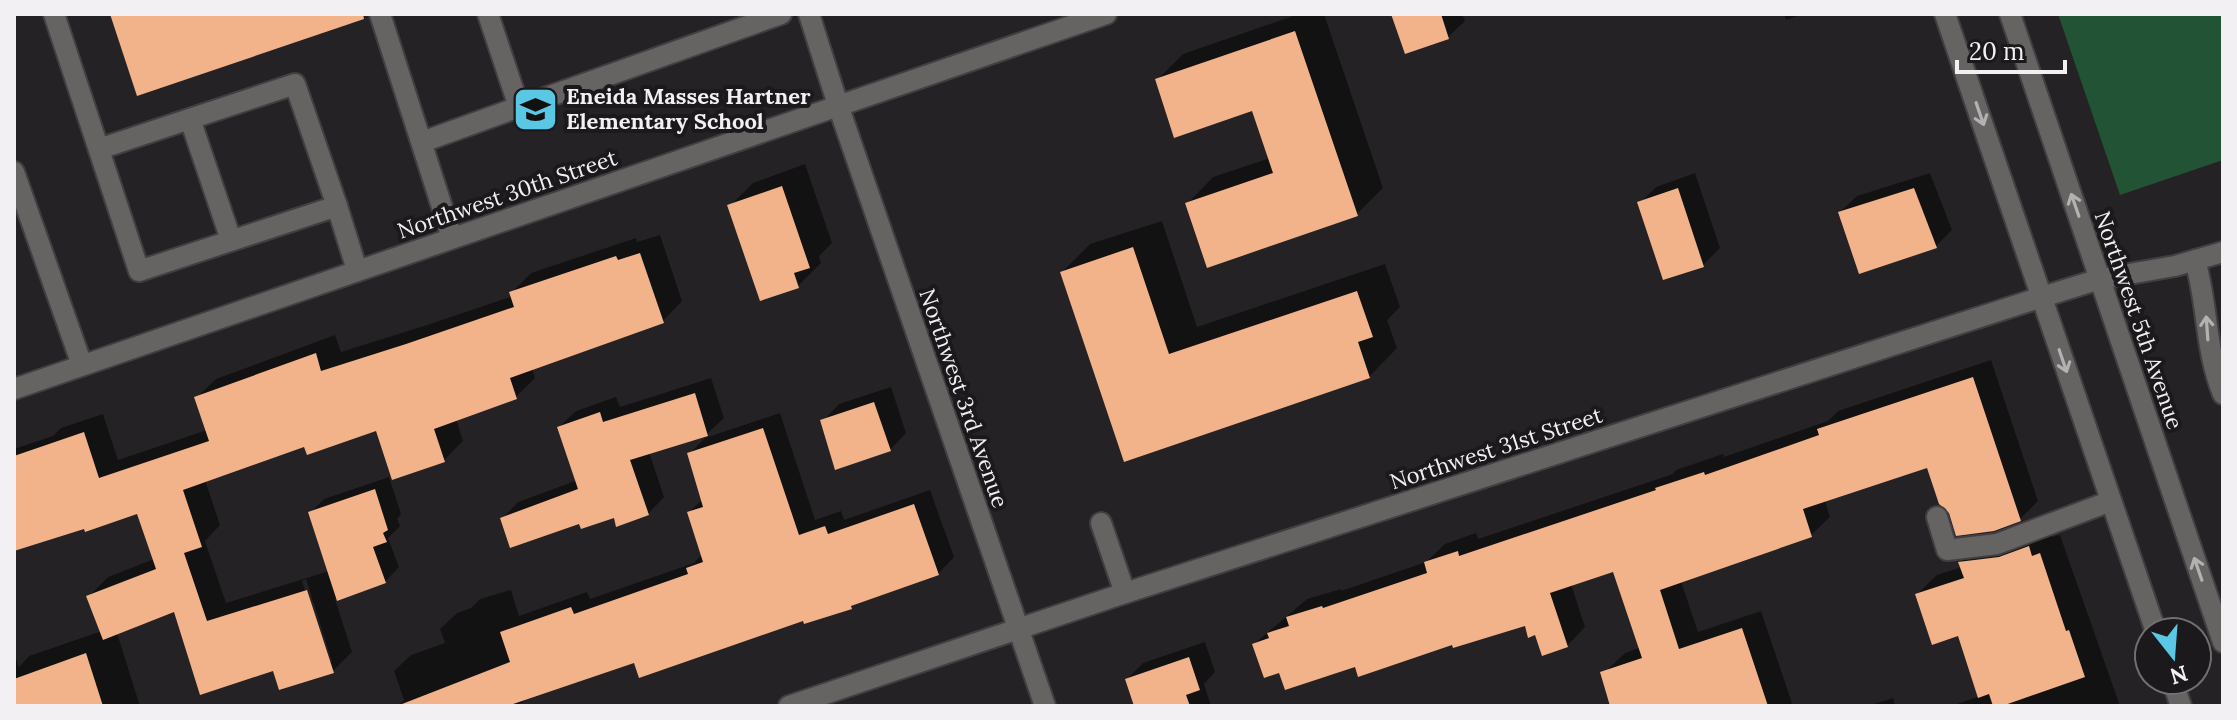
<svg xmlns="http://www.w3.org/2000/svg" width="2237" height="720" font-family="Lora,serif">
	<style>
		.green { fill: #215334 }
		.shadow { fill: #0007; fill-rule: evenodd }
		.building { fill: #f2b38a }
		.lines { fill: none; stroke-linecap: round; stroke-linejoin: round }
		.minor-casing { stroke: #423f42; stroke-width: 24 }
		.minor { stroke: #666463; stroke-width: 20 }
		.oneway { stroke: #b3b1b2 }
		.labels { text-anchor: middle; stroke-width: 8; stroke-linejoin: round; paint-order: stroke }
		.poi-label { font-size: 22px; font-weight: bold; fill: #f2f0f2; stroke: #1c191c; text-anchor: start }
		.street-label { font-size: 22px; fill: #f2f0f2; stroke: #1c191c }
	</style>
	<rect width="100%" height="100%" fill="#252225"/>
	<path class="green" d="M2058 14H2223V160L2120 195Z"/>
	<g class="shadow">
		<path d="M1299 14H1324L1383 188 1357 214 1187 204 1213 177 1270 158 1254 109 1157 80 1183 54Z"/>
		<path d="M1393 14H1462L1465 21 1448 37Z"/>
		<path d="M1784 14H1803L1786 20Z"/>
		<path d="M805 164 832 243 819 256 821 263 798 286 730 206 753 183Z"/>
		<path d="M1695 173 1720 248 1703 265 1665 278 1640 203 1656 187Z"/>
		<path d="M1930 173 1952 230 1936 246 1840 212 1857 196Z"/>
		<path d="M1162 221 1197 327 1385 264 1400 307 1387 320 1397 348 1369 377 1125 459 1062 272 1090 244Z"/>
		<path d="M660 235 682 301 663 321 532 368 535 378 516 397 456 419 463 441 443 461 378 429 305 445 205 480 220 525 205 541 226 603 329 571 310 513 324 499 389 477 401 514 397 519 400 526 388 538 399 567 385 582 335 599 352 652 333 671 275 669 176 610 117 633 140 706H14V653L19 667 29 656 102 631 89 596 108 577 154 559 138 512 14 550V449L53 436 61 428 103 414 118 460 207 430 196 398 216 379 335 335 341 352 427 325 513 296 512 292 531 273 636 238 637 242ZM306 579 332 662H328L302 581Z"/>
		<path d="M1991 360 2038 501 2020 519 1951 511 1928 466 1825 500 1830 517 1811 535 1681 581 1698 632 1761 611 1792 703 1789 706H1618L1606 671 1625 653 1641 647 1614 569 1571 584 1585 627 1567 646 1537 633 1526 624 1356 664 1280 671 1254 644 1307 599 1341 589V591L1426 562 1445 544 1476 533 1478 539 1673 474 1676 470 1723 454 1724 457 1828 421 1838 411Z"/>
		<path d="M711 378 724 418 707 434 649 452 664 497 648 514 581 521 502 519 518 502 578 480 559 427 576 411 616 397 620 407Z"/>
		<path d="M891 387 906 433 890 450 823 421 839 404Z"/>
		<path d="M780 413 815 520 841 511 844 520 930 490 954 557 938 574 856 602 851 607 806 622 804 618 635 661 528 697 522 703 513 706H398L404 700 394 671 411 655 445 643 440 629 457 613 471 608 480 599 511 590 519 616 587 592 590 599 694 563 702 554 689 512 703 499 689 454 705 438Z"/>
		<path d="M2049 527 2052 537 2060 535 2120 706H1951L1980 696 1959 634 1917 594 1937 575 1962 567 1961 562 1980 543Z"/>
		<path d="M1205 642 1215 672 1204 684 1211 706H1136L1127 679 1143 663Z"/>
		<path d="M1893 698 1895 706H1868Z"/>
	</g>
	<g class="building">
		<path d="M110 14H363L364 19 137 96Z"/>
		<path d="M1391 14H1441L1449 39 1405 54Z"/>
		<path d="M1295 31 1358 216 1207 268 1185 203 1273 173 1252 111 1174 138 1155 79Z"/>
		<path d="M782 186 810 268 794 273 799 288 760 301 727 205Z"/>
		<path d="M1678 188 1704 267 1663 280 1637 202Z"/>
		<path d="M1914 188 1937 248 1859 274 1838 212Z"/>
		<path d="M1133 247 1169 354 1357 291 1373 337 1358 342 1370 378 1124 462 1060 272Z"/>
		<path d="M640 253 664 323 510 378 517 399 434 429 445 462 392 480 376 431 307 455 304 447 183 490 202 547 184 553 207 621 307 590 334 673 279 690 273 671 200 695 174 612 103 640 86 596 156 569 137 514 85 532 84 529 14 551V456L84 432 99 478 209 441 194 397 316 353 321 371 406 344 514 307 509 292 616 256 618 260Z"/>
		<path d="M1973 377 2021 521 1994 531 1956 536 1949 513 1939 504 1927 468 1803 509 1812 537 1660 590 1679 649 1742 628 1768 706H1610L1600 672 1642 658 1613 572 1550 593 1568 647 1542 656 1535 635 1528 638 1525 626 1453 648 1452 645 1358 677 1355 667 1285 690 1279 673 1264 678 1252 644 1269 638 1267 633 1289 626 1286 617 1322 606 1323 608 1427 573 1424 562 1458 551 1459 556 1656 490 1655 488 1704 472 1705 475 1819 435 1817 429Z"/>
		<path d="M695 393 708 436 630 460 649 515 616 527 614 518 581 529 579 524 510 548 500 518 578 489 557 427 600 412 603 422Z"/>
		<path d="M874 402 891 451 835 470 820 420Z"/>
		<path d="M763 428 799 535 825 526 828 534 914 504 939 575 851 606 852 609 804 624 803 621 639 678 634 663 507 706H403L402 704 510 662 500 632 571 607 574 614 688 574 686 568 703 562 687 512 703 507 687 453Z"/>
		<path d="M375 489 388 530 383 533 387 542 373 547 386 583 337 601 308 512Z"/>
		<path d="M2029 546 2032 556 2040 553 2066 631 2069 630 2085 677 2002 706H1993L1989 694 1978 698 1958 636 1932 645 1915 594 1964 578 1958 562 1999 557Z"/>
		<path d="M86 653 103 706H14V679Z"/>
		<path d="M1189 657 1200 690 1186 695 1190 706H1134L1125 679Z"/>
	</g>
	<g class="lines">
		<defs>
			<g id="minor">
				<path d="M54 14 139 271 337 206 357 270"/>
				<path d="M380 14 452 238"/>
				<path d="M488 14 519 107 781 14"/>
				<path d="M809 14 838 105 1045 706"/>
				<path d="M1945 14 2156 632"/>
				<path d="M2010 14 2223 642"/>
				<path d="M190 119 231 240"/>
				<path d="M422 142 519 107"/>
				<path d="M99 149 295 84 337 206"/>
				<path d="M14 172 82 365"/>
				<path d="M2195 260C2208 305 2205 350 2223 394"/>
				<path d="M14 389 1106 14"/>
				<path d="M1937 517 1947 550 1997 544 2111 501"/>
				<path d="M1101 523 1125 593"/>
				<path d="M2172 680 2181 706"/>
				<path d="M789 706 1125 593 2042 297 2100 279 2175 266 2223 252"/>
			</g>
		</defs>
		<use href="#minor" class="minor-casing"/>
		<use href="#minor" class="minor"/>
	</g>
	<defs><path id="oneway-shaft" d="M-6 0H5M1.5-3L5.5 0L1.5 3" fill="none" stroke-width="1.6" stroke-linecap="round" stroke-linejoin="round" transform="scale(2)"/></defs>
	<g class="oneway">
		<use href="#oneway-shaft" transform="translate(1980 114) rotate(71)"/>
		<use href="#oneway-shaft" transform="translate(2075 205) rotate(-109)"/>
		<use href="#oneway-shaft" transform="translate(2207 328) rotate(-94)"/>
		<use href="#oneway-shaft" transform="translate(2063 361) rotate(71)"/>
		<use href="#oneway-shaft" transform="translate(2198 569) rotate(-109)"/>
	</g>
	<defs>
		<symbol id="school-square" viewBox="-11 -11 22 22"><rect x="-9" y="-9" width="18" height="18" rx="4" fill="#5ac8e5" stroke="#1c191c"/><path d="M0-5L7-2L0 1L-7-2ZM-4 1L0 2.5L4 1V4Q0 6-4 4Z" fill="#111"/></symbol>
	</defs>
	<g fill-rule="evenodd">
		<use href="#school-square" x="510" y="84" width="51" height="51"/>
	</g>
	<g class="labels">
		<g class="poi-label">
			<text x="566" y="104">Eneida Masses Hartner<tspan x="566" dy="25">Elementary School</tspan></text>
		</g>
		<g class="street-label">
			<text transform="translate(507 194) rotate(-19)" y="8">Northwest 30th Street</text>
			<text transform="translate(2139 320) rotate(71)" y="8">Northwest 5th Avenue</text>
			<text transform="translate(964 398) rotate(71)" y="8">Northwest 3rd Avenue</text>
			<text transform="translate(1496 448) rotate(-18)" y="8">Northwest 31st Street</text>
		</g>
	</g>
	<rect width="2237" height="720" fill="none" stroke="#f2f0f2" stroke-width="32"/>
	<g transform="translate(2173 656) rotate(163)"><circle r="38" fill="#1c191c" stroke="#726f72" stroke-width="2"/>
	<path d="M0-6L14 30L0 20L-14 30Z" fill="#5ac8e5"/>
	<text y="-12" font-size="22" font-weight="bold" text-anchor="middle" fill="#f2f0f2">N</text>
	</g>
	<path d="M1957 60v12h108v-12" fill="none" stroke="#f2f0f2" stroke-width="4"/>
	<text x="1969" y="60" font-size="24" fill="#f2f0f2" stroke="#1c191c" stroke-width="6" paint-order="stroke">20 m</text>
</svg>
